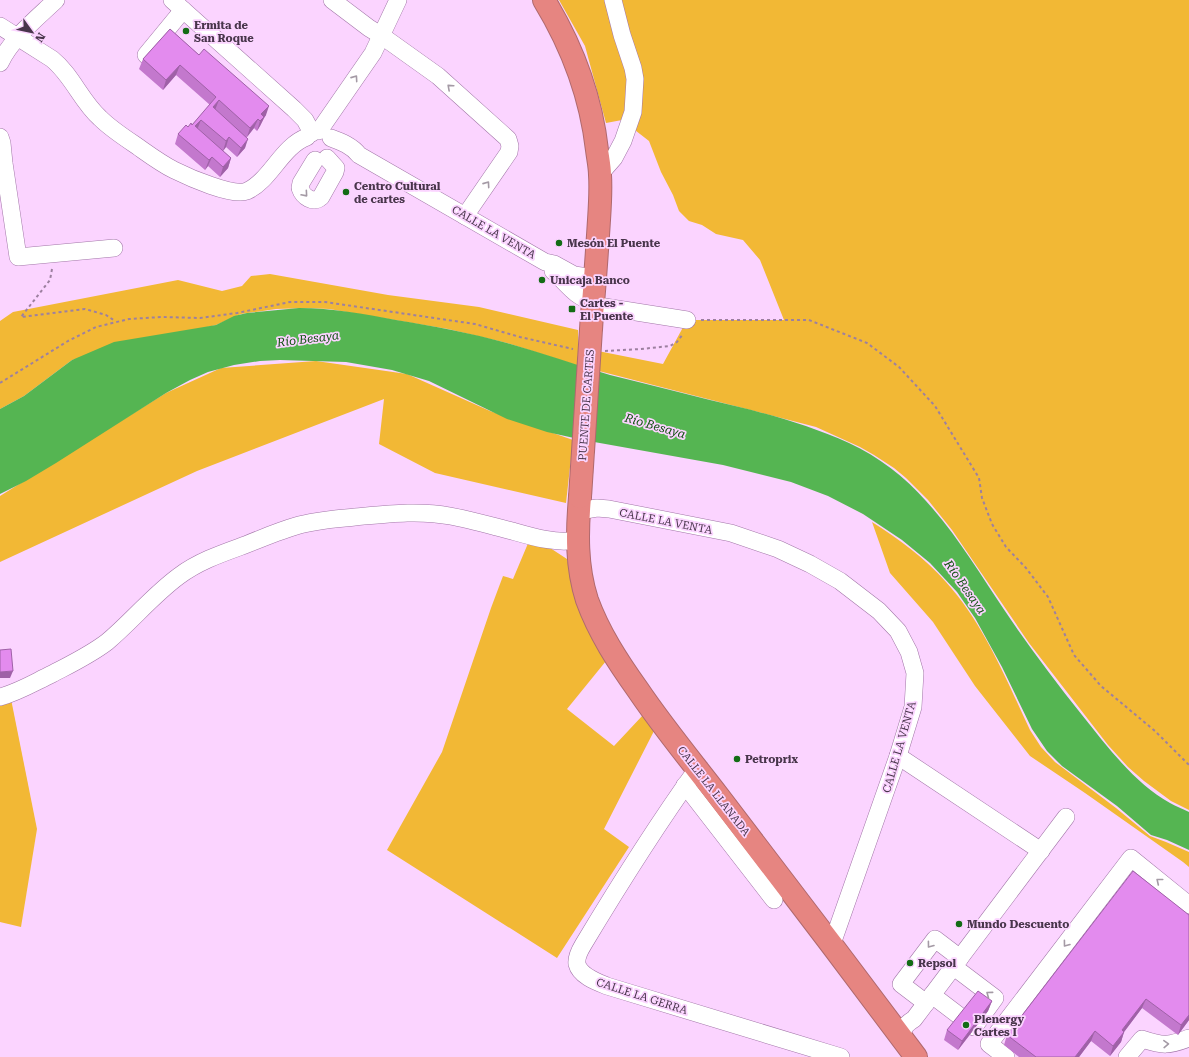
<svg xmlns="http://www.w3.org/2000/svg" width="1189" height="1057" font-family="'Roboto Serif',serif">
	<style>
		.green { fill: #f2b835 }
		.water { fill: #55b552 }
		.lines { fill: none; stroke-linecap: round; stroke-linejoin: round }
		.minor-casing { stroke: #a276a8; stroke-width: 18 }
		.highway-casing { stroke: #af696e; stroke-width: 24 }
		.path { stroke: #9d80a0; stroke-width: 2; stroke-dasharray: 3 3; stroke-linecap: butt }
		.minor { stroke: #fff; stroke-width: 17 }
		.highway { stroke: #e68581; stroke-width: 22 }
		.highway-bridge-casing { stroke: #af696e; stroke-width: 24; stroke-linecap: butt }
		.highway-bridge { stroke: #e68581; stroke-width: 22 }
		.wall { fill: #c378cd }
		.shaded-wall { fill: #9f61a7 }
		.building { fill: #e38bee; stroke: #9f61a7 }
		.oneway { stroke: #a49aa5 }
		.poi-dot { fill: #136c15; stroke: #fbd4ff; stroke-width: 1.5 }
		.labels { text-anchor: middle; stroke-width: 3.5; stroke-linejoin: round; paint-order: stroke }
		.poi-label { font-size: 11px; font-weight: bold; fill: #48354b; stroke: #fbd4ff; text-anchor: start }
		.street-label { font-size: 11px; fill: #48354b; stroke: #fbd4ff }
		.water-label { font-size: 12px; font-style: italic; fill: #0e510f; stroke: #fbd4ff }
	</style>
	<rect width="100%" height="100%" fill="#fbd4ff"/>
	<g class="green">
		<path d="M559 0H1189V810L1171 801 1144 781 1128 767 1108 745 1029 643 952 530 928 500 906 478 894 468 874 455 860 447 816 427 595 370 598 351 663 364 687 320H784L760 260 743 240 716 234 702 225 689 221 679 211 673 195 661 172 649 141 622 120 606 123 585 46Z"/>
		<path d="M270 274 388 295 479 307 578 330 579 366 507 343 448 329 329 309 307 308 276 309 241 314 216 325 72 360 24 396 0 409V321L13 312 178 280 222 291 242 286 251 276Z"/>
		<path d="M316 361 407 374 490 411 573 440 566 503 435 473 379 444 384 399 197 471 0 562V496L166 393 221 368Z"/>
		<path d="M872 522C899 539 925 558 946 582 984 624 1006 679 1030 730L1041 747 1055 762 1116 808 1150 836 1166 842 1189 852V867L1183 862 1085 793 1030 756 975 686 933 622 890 573Z"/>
		<path d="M529 541 544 544 567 559 587 629 606 661 567 709 614 746 643 715 654 731 604 829 629 847 557 958 387 850 442 752 491 608 503 576 513 579Z"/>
		<path d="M11 699 37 829 21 927 0 922V702Z"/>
	</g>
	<path class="water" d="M299 308C332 308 364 314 396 320 433 326 471 333 507 343 542 353 576 365 610 375 644 383 677 392 710 400 758 411 804 423 849 443 879 457 905 477 926 501 957 535 980 574 1005 611 1029 647 1055 681 1082 715 1106 745 1135 784 1170 803 1175 806 1183 809 1189 812V850L1167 840 1151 835 1117 806 1062 766 1047 751 1032 729 1002 667 975 618 957 592 930 563 902 540 863 514 828 496 791 482 723 465 583 440 547 432 507 419 429 381 392 370 346 362 280 360 260 361 234 365 208 372 190 380 166 393 56 463 26 481 0 494V409L24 396 72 360 114 342 216 325 234 316 247 313Z"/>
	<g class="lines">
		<defs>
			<g id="minor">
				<path d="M172 0 294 109 305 120 312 133"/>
				<path d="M332 0 369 28 382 36 438 76 508 139 510 146 509 152 465 216"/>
				<path d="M0 26 52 59C72 75 81 101 100 118 110 128 122 136 134 144 147 153 160 163 174 170 188 177 233 197 247 191 270 181 282 146 307 137"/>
				<path d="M146 55 183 10"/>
				<path d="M0 63C12 38 36 19 56 0"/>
				<path d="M319 131 373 53 398 0"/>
				<path d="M0 137 2 143 4 163 18 257 114 248"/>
				<path d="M331 138C342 142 352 146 359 155L545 262 554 264 574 275 595 278"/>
				<path d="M315 160 301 183 300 188C303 197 313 204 321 197L335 172 336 168 327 158"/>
				<path d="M600 174 614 158 623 141 633 112 635 79 633 68 622 35 613 0"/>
				<path d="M553 271C565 281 576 299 593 301"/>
				<path d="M592 305 687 320"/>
				<path d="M579 511 597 508 609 509 731 533 778 549 810 564 840 581 879 611 898 631 909 652 915 673 913 707 898 756 832 944"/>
				<path d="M0 697C19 692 35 682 52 674 71 664 90 655 107 642 132 621 153 595 179 576 199 561 223 553 245 545 262 538 279 531 296 526 315 520 335 519 355 517 387 514 419 510 450 516 471 520 492 526 512 531 533 537 556 544 577 540"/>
				<path d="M898 756 1041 851"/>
				<path d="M697 769C656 826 619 885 583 945 580 950 576 958 577 964 580 976 597 982 607 986L841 1057"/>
				<path d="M685 785 774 900"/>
				<path d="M932 995 974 1027 995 998 954 967"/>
				<path d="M926 1003 901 984 935 939 960 958"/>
				<path d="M902 1038C902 1028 906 1024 914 1019L1066 817"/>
				<path d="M1006 1057 989 1044 1131 858 1189 905"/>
				<path d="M1127 1057 1142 1039C1163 1046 1169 1046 1189 1038"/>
			</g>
			<g id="highway">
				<path d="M544 0C572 46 591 97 597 150 598 158 600 167 600 175 601 190 600 205 599 220 597 251 595 283 592 314"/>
				<path d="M580 497C577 531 576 566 587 600 599 633 618 662 638 690 663 727 692 762 719 797 785 883 851 970 916 1057"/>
			</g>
		</defs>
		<use href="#minor" class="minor-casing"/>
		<use href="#highway" class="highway-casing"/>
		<g class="path">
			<path d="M52 269 50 280 21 317 85 309 106 315 115 321"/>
			<path d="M701 320H809L867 343 899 367 935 406 979 478 982 498 992 524 1006 547 1026 568 1048 597 1074 655 1101 686 1155 731 1189 765"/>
			<path d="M605 351 641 349 670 346 677 342 683 334"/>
			<path d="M0 383 68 341 96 327 129 319 162 317 200 318 237 313 290 302H325L475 324 520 337 573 349"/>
		</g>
		<use href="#minor" class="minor"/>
		<use href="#highway" class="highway"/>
		<defs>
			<path id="highway-bridge" d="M580 497 592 314"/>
		</defs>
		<use href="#highway-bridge" class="highway-bridge-casing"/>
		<use href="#highway-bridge" class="highway-bridge"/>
	</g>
	<g class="wall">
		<path d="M170 29 266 115 264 118 260 126 257 131 254 128 247 137 245 148 237 157 226 147 223 151 231 158 228 168 220 177 208 166 205 170 175 144 178 134 188 127 192 125 210 105 176 75 163 90 139 69 143 59Z"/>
		<path d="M1189 915V1020L1178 1035 1142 1008 1124 1032 1121 1042 1110 1056 1091 1041 1079 1057H1019L1004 1045 1007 1035Z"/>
		<path d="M992 1001 988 1011 958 1050 944 1040 947 1030Z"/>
	</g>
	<g class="shaded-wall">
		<path d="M180 65 176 75 163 90 166 80Z"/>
		<path d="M219 100 215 110 213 107Z"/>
		<path d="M269 106 266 115 264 118 260 126 257 131 260 121 261 114Z"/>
		<path d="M258 119 254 128 247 137 250 128Z"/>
		<path d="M201 120 197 130 195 126Z"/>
		<path d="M229 137 226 147 223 151 226 141Z"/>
		<path d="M248 139 245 148 237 157 241 148Z"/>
		<path d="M212 157 208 166 205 170 209 160Z"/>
		<path d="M231 158 228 168 220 177 223 167Z"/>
		<path d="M13 671 10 678H0V672Z"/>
		<path d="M1146 999 1142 1008 1118 1040 1122 1030Z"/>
		<path d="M992 1001 988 1011 958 1050 962 1041Z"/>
		<path d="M1189 1015V1020L1178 1035 1181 1025Z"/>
		<path d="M1095 1031 1091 1041 1079 1057H1075Z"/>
		<path d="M1124 1032 1121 1042 1110 1056 1113 1046Z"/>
	</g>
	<g class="building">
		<path d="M170 29 199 55 204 49 269 106 261 114 264 117 260 121 258 119 250 128 219 100 213 107 248 139 241 148 229 137 226 141 201 120 195 126 231 158 223 167 212 157 209 160 178 134 186 125 188 127 191 123 192 125 216 97 180 65 166 80 143 59Z"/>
		<path d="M11 649 13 671 0 672V650Z"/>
		<path d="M1133 871 1189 915V1015L1181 1025 1146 999 1122 1030 1124 1032 1113 1046 1095 1031 1075 1057H1036L1007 1035Z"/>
		<path d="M978 991 992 1001 962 1041 947 1030Z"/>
	</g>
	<defs><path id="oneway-chevron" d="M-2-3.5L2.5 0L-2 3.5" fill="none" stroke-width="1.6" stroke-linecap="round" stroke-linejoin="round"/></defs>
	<g class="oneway">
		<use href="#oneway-chevron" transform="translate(355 78) rotate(-55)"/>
		<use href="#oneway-chevron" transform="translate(450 87) rotate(-138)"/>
		<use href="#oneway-chevron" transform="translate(487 184) rotate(-55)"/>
		<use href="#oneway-chevron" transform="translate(305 194) rotate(49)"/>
		<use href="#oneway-chevron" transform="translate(1159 881) rotate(-141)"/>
		<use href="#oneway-chevron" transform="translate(1066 944) rotate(127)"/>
		<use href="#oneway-chevron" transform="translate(930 945) rotate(127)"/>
		<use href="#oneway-chevron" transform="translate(989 994) rotate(-143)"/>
		<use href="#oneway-chevron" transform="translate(1166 1044) rotate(-2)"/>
	</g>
	<g class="poi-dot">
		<circle cx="186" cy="31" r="4"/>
		<circle cx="346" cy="192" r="4"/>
		<circle cx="559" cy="243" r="4"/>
		<circle cx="542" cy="280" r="4"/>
		<rect x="568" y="305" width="8" height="8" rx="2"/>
		<circle cx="737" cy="759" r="4"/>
		<circle cx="959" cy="924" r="4"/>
		<circle cx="910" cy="963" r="4"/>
		<circle cx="966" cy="1025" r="4"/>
	</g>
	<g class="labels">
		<g class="poi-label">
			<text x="194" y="29">Ermita de<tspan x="194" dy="13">San Roque</tspan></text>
			<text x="354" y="190">Centro Cultural<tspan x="354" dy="13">de cartes</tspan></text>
			<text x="567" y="247">Mesón El Puente</text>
			<text x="550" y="284">Unicaja Banco</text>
			<text x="580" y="307">Cartes -<tspan x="580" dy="13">El Puente</tspan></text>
			<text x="745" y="763">Petroprix</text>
			<text x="967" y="928">Mundo Descuento</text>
			<text x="918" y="967">Repsol</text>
			<text x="974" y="1023">Plenergy<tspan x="974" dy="13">Cartes I</tspan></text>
		</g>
		<g class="street-label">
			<text transform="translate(494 232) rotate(30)" y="4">CALLE LA VENTA</text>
			<text transform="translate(586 405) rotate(-86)" y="4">PUENTE DE CARTES</text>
			<text transform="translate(666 521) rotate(11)" y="4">CALLE LA VENTA</text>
			<text transform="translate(899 747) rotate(-74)" y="4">CALLE LA VENTA</text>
			<text transform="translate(714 791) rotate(52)" y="4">CALLE LA LLANADA</text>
			<text transform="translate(642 996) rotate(18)" y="4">CALLE LA GERRA</text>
		</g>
		<g class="water-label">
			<text transform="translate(308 339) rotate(-7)" y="4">Río Besaya</text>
			<text transform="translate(655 426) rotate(16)" y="4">Río Besaya</text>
			<text transform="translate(965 587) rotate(55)" y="4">Río Besaya</text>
		</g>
	</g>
	<g transform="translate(32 32) rotate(123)" stroke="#fbd4ff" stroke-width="3" paint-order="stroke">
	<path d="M0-3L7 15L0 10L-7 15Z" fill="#48354b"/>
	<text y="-6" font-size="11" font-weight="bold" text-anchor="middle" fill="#48354b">N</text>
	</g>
</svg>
